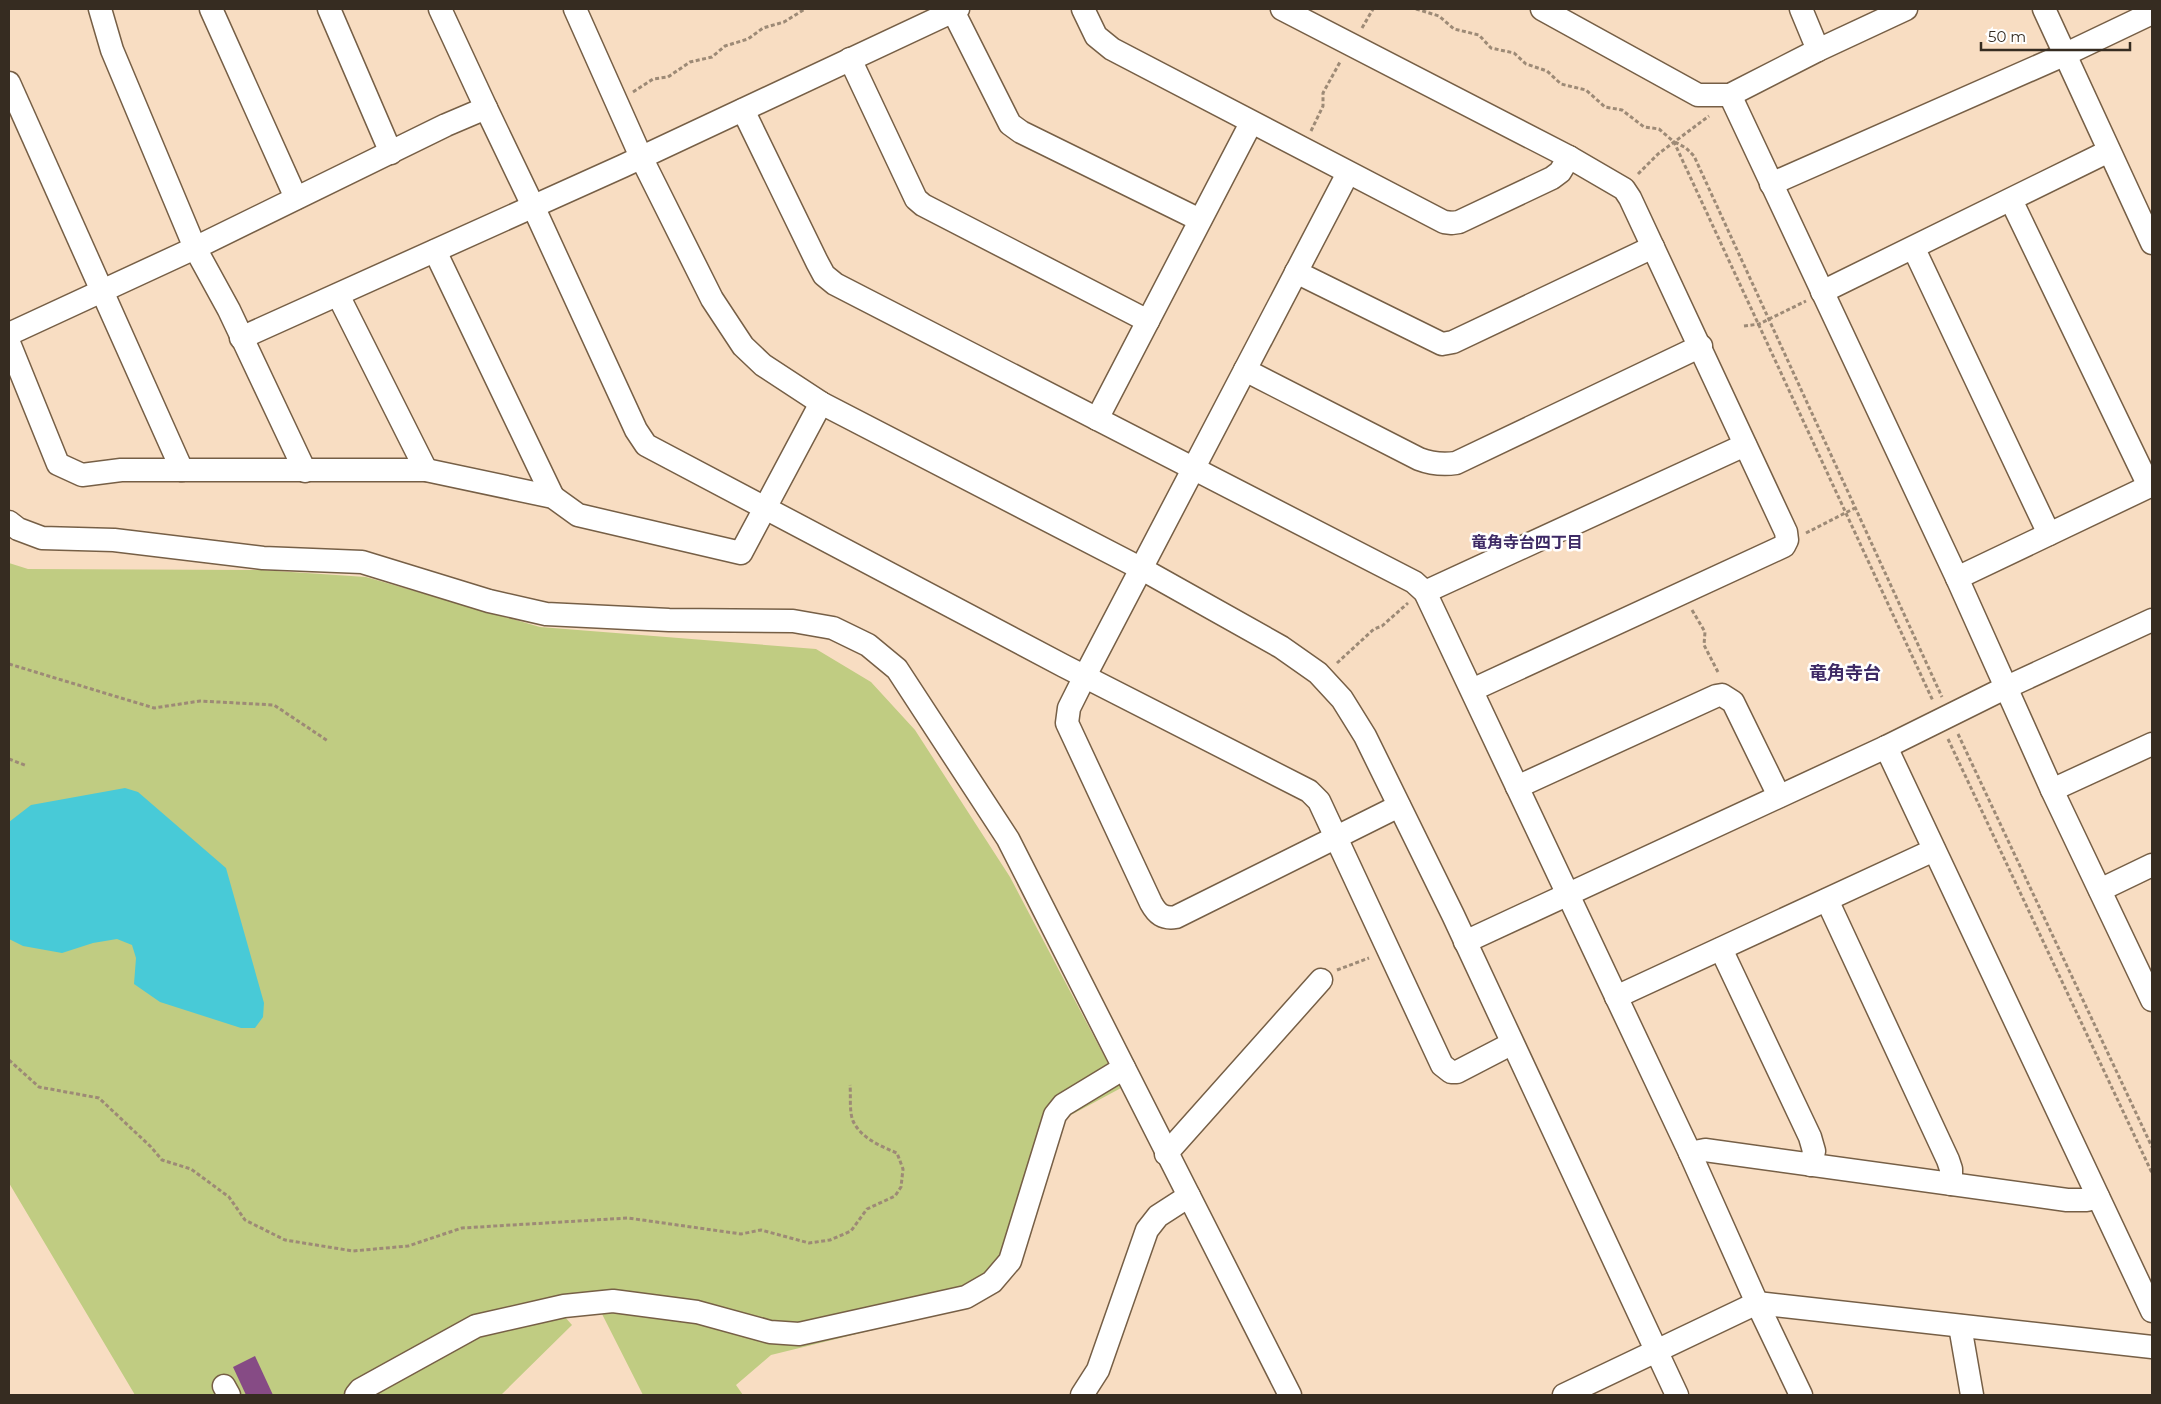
<svg xmlns="http://www.w3.org/2000/svg" width="2161" height="1404" font-family="Montserrat,'Noto Sans JP',sans-serif">
	<style>
		.green { fill: #c0cc82 }
		.water { fill: #48cad7 }
		.building { fill: #864b85 }
		.lines { fill: none; stroke-linecap: round; stroke-linejoin: round }
		.minor-casing { stroke: #765f46; stroke-width: 25 }
		.path { stroke: #9d8a76; stroke-width: 3; stroke-dasharray: 4 2.5; stroke-linecap: butt }
		.minor { stroke: #fff; stroke-width: 22 }
		.labels { text-anchor: middle; stroke-width: 5; stroke-linejoin: round; paint-order: stroke }
		.neighbourhood-label { font-size: 16px; font-weight: bold; fill: #3e2a65; stroke: #fff }
		.quarter-label { font-size: 18px; font-weight: bold; fill: #3e2a65; stroke: #fff }
	</style>
	<rect width="100%" height="100%" fill="#f8ddc2"/>
	<path class="green" d="M9 563 28 569 261 570 366 577 540 627 816 649 871 682 915 730 1010 877 1121 1088 1058 1122 1030 1238 1017 1267 958 1309 771 1355 736 1385 743 1395H643L602 1314 565 1317 572 1325 501 1395H135L9 1183Z"/>
	<path class="water" d="M125 788 138 792 226 868 264 1003 263 1017 255 1028H241L160 1002 134 984 136 958 132 945 117 939 93 943 62 953 23 946 9 939V822L31 805Z"/>
	<path class="building" d="M255 1356 273 1395H246L233 1367Z"/>
	<g class="lines">
		<defs>
			<g id="minor">
				<path d="M100 9 112 50 195 248 229 310 305 471"/>
				<path d="M211 9 296 198"/>
				<path d="M329 9 391 153"/>
				<path d="M440 9 486 108"/>
				<path d="M575 9 641 157 712 299 743 346 763 365 821 403 1142 569 1281 647 1318 673 1342 699 1365 736 1453 915 1677 1395"/>
				<path d="M1083 9 1096 36 1112 49 1444 222 1452 223 1459 222 1552 178 1560 172 1569 157"/>
				<path d="M1282 9 1569 157 1624 189 1630 198 1786 532 1787 540 1784 546 1472 690"/>
				<path d="M1542 9 1698 95H1730L1818 50 1906 9"/>
				<path d="M1801 9 1818 50"/>
				<path d="M2044 9 2152 243"/>
				<path d="M953 11 1010 124 1021 132 1200 220"/>
				<path d="M850 59 916 199 923 205 1148 321"/>
				<path d="M9 83 182 470"/>
				<path d="M1730 95 1957 578 2052 790 2152 1000"/>
				<path d="M743 110 817 262 824 275 835 284 1414 582 1425 592 1690 1153 1757 1303 1801 1395"/>
				<path d="M1348 173 1085 676 1069 708 1067 723 1151 903C1157 914 1163 919 1176 917L1399 806"/>
				<path d="M1771 184 2066 54 2152 13"/>
				<path d="M2011 200 2149 486"/>
				<path d="M1914 249 2049 534"/>
				<path d="M435 251 553 497"/>
				<path d="M1296 272 1442 344 1453 342 1653 247"/>
				<path d="M1822 292 2109 151"/>
				<path d="M338 295 426 470"/>
				<path d="M9 334 195 248 446 125 486 108 533 206 636 430 646 445 1064 666 1309 791 1319 801 1442 1065 1451 1072H1457L1511 1044"/>
				<path d="M241 338 623 166 958 9"/>
				<path d="M9 343 58 464 82 475 121 470H426L553 497 578 515 741 553 821 403"/>
				<path d="M1245 370 1419 459C1432 464 1442 465 1456 463L1701 346"/>
				<path d="M1097 419 1251 123"/>
				<path d="M9 522 18 529 42 538 114 540 263 558 362 562 489 601 546 614 669 620 793 621 833 628 868 645 897 669 1008 839 1290 1395"/>
				<path d="M1957 578 2152 485"/>
				<path d="M1425 592 1745 445"/>
				<path d="M1886 747 2152 1311"/>
				<path d="M1517 787 1716 696 1722 695 1733 702 1779 796"/>
				<path d="M2052 790 2152 744"/>
				<path d="M2100 890 2152 865"/>
				<path d="M1827 900 1948 1160 1951 1169V1184"/>
				<path d="M1465 942 1886 747 2007 687 2152 620"/>
				<path d="M1721 949 1810 1137 1814 1151 1811 1165"/>
				<path d="M1616 997 1934 850"/>
				<path d="M1690 1153 1705 1150 2067 1200H2087L2098 1197"/>
				<path d="M1166 1154 1321 980"/>
				<path d="M1960 1326 1972 1395"/>
				<path d="M224 1386 229 1395"/>
				<path d="M356 1395 360 1390 476 1326 564 1306 613 1301 697 1312 770 1332 799 1334 966 1297 992 1282 1010 1261 1055 1115 1063 1105 1124 1068"/>
				<path d="M1082 1395 1098 1370 1147 1230 1158 1216 1189 1196"/>
				<path d="M1564 1395 1757 1303 2152 1347"/>
			</g>
		</defs>
		<use href="#minor" class="minor-casing"/>
		<g class="path">
			<path d="M1416 9 1439 16 1454 29 1479 35 1491 48 1514 53 1526 64 1547 71 1561 84 1586 90 1605 107 1622 110 1644 127 1659 129 1674 142 1933 701"/>
			<path d="M1362 28 1373 9"/>
			<path d="M633 92 653 79 668 77 690 62 712 57 725 46 748 39 763 28 784 22 805 9"/>
			<path d="M1311 131 1323 106V93L1340 62"/>
			<path d="M1675 142 1686 148 1694 156 1942 697"/>
			<path d="M1638 174 1658 154 1709 116"/>
			<path d="M1744 326 1759 324 1806 301"/>
			<path d="M1806 533 1855 508"/>
			<path d="M1692 610 1705 632 1704 645 1719 674"/>
			<path d="M1337 663 1374 629 1382 626 1408 603"/>
			<path d="M9 664 154 708 200 701 274 705 328 741"/>
			<path d="M1958 734 2152 1147"/>
			<path d="M1948 739 2152 1173"/>
			<path d="M9 759 27 766"/>
			<path d="M1337 970 1369 958"/>
			<path d="M9 1060 39 1087 99 1098 151 1147 162 1160 191 1169 229 1197 245 1220 285 1240 353 1251 408 1246 462 1228 628 1218 741 1234 761 1230 809 1243 830 1240 851 1231 867 1209 895 1196 901 1187 903 1169 897 1153C880 1146 861 1138 853 1121 849 1111 851 1095 850 1085"/>
		</g>
		<use href="#minor" class="minor"/>
	</g>
	<g class="labels">
		<g class="neighbourhood-label">
			<text x="1527" y="548">竜角寺台四丁目</text>
		</g>
		<g class="quarter-label">
			<text x="1845" y="679">竜角寺台</text>
		</g>
	</g>
	<rect width="2161" height="1404" fill="none" stroke="#362c21" stroke-width="20"/>
	<path d="M1981 42v8h149v-8" fill="none" stroke="#362c21" stroke-width="2.5"/>
	<text x="1988" y="42" font-size="15" fill="#362c21" stroke="#ffffff" stroke-width="4" paint-order="stroke">50 m</text>
</svg>
